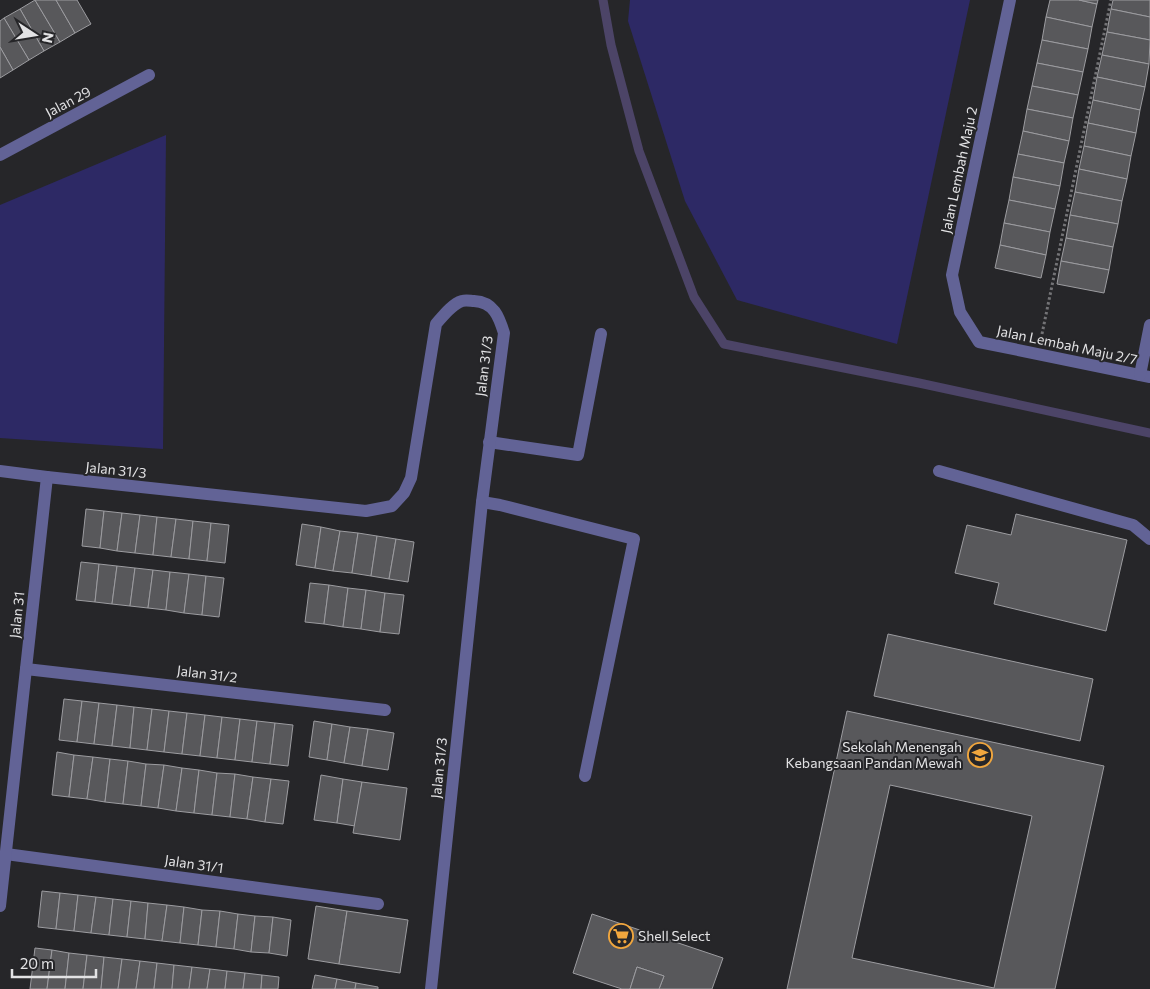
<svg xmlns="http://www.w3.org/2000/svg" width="1150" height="989" font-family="Commissioner,sans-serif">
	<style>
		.green { fill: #2d2965 }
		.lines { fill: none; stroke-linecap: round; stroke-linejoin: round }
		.stream { stroke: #4c4467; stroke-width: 9 }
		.building { fill: #58585b; stroke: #9c9ca0; fill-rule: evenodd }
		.path { stroke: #737376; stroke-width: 3; stroke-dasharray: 2.5 2.5; stroke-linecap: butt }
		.service { stroke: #626396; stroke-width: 12 }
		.minor { stroke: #626396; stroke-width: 12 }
		.labels { text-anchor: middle; stroke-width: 4; stroke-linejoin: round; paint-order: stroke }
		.street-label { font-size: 14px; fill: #e2e2e4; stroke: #262629 }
		.poi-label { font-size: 14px; fill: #e2e2e4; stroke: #262629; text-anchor: end }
	</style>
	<rect width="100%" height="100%" fill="#262629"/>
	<g class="green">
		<path d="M630 0H970L897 344 737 300 685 201 628 21Z"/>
		<path d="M166 135 163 449 0 438V205Z"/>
	</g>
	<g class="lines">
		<path class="stream" d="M603 0 611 45 639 151 694 297 724 344 919 383 1150 433"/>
	</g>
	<g class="building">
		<path d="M35 0 60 42 44 51 20 9Z"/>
		<path d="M35 0H56L75 33 60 42Z"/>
		<path d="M56 0H77L91 24 75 33Z"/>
		<path d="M1050 0H1079L1097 4 1092 27 1046 17Z"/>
		<path d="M1079 0H1098L1097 4Z"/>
		<path d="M1113 0H1150V17L1111 9Z"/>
		<path d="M20 9 44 51 29 60 4 18Z"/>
		<path d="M1111 9 1150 17V40L1107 32Z"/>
		<path d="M1046 17 1092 27 1088 49 1042 40Z"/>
		<path d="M4 18 29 60 13 70 0 47V21Z"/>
		<path d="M1107 32 1150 40 1149 64 1102 55Z"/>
		<path d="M1042 40 1088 49 1083 72 1037 63Z"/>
		<path d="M0 47 13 70 0 78Z"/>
		<path d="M1102 55 1149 64 1145 87 1097 77Z"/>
		<path d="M1037 63 1083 72 1078 95 1032 86Z"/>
		<path d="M1097 77 1145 87 1140 110 1093 100Z"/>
		<path d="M1032 86 1078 95 1073 118 1027 109Z"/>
		<path d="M1093 100 1140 110 1136 133 1088 123Z"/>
		<path d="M1027 109 1073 118 1069 141 1023 131Z"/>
		<path d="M1088 123 1136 133 1131 156 1084 146Z"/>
		<path d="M1023 131 1069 141 1064 163 1018 154Z"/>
		<path d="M1084 146 1131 156 1127 179 1079 169Z"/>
		<path d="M1018 154 1064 163 1060 186 1013 177Z"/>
		<path d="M1079 169 1127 179 1122 201 1075 192Z"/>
		<path d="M1013 177 1060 186 1055 209 1009 200Z"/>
		<path d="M1075 192 1122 201 1118 224 1070 215Z"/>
		<path d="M1009 200 1055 209 1050 232 1004 223Z"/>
		<path d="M1070 215 1118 224 1113 247 1066 238Z"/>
		<path d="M1004 223 1050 232 1046 255 1000 245Z"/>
		<path d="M1066 238 1113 247 1109 270 1061 261Z"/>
		<path d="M1000 245 1046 255 1041 278 995 268Z"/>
		<path d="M1061 261 1109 270 1104 293 1057 284Z"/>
		<path d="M86 509 104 511 100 548 82 546Z"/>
		<path d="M104 511 122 513 117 551 100 548Z"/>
		<path d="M122 513 140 515 135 553 117 551Z"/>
		<path d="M1016 514 1127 540 1106 631 994 604 999 583 955 573 967 525 1011 535Z"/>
		<path d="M140 515 157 517 153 555 135 553Z"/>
		<path d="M157 517 176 519 171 557 153 555Z"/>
		<path d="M176 519 193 521 189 559 171 557Z"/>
		<path d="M193 521 211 523 207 561 189 559Z"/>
		<path d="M211 523 229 525 225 563 207 561Z"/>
		<path d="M302 524 321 527 315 568 296 565Z"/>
		<path d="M321 527 340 531 333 571 315 568Z"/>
		<path d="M340 531 358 533 352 573 333 571Z"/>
		<path d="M358 533 377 536 371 576 352 573Z"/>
		<path d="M377 536 396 539 389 579 371 576Z"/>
		<path d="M396 539 414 542 408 582 389 579Z"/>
		<path d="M81 562 99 564 95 602 76 600Z"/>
		<path d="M99 564 117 566 112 604 95 602Z"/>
		<path d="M117 566 135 568 130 606 112 604Z"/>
		<path d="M135 568 153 570 148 608 130 606Z"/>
		<path d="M153 570 170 572 166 610 148 608Z"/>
		<path d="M170 572 189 574 184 613 166 610Z"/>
		<path d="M189 574 206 576 202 615 184 613Z"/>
		<path d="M206 576 224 578 219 617 202 615Z"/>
		<path d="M310 583 329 585 324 624 305 622Z"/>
		<path d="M329 585 348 588 343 627 324 624Z"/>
		<path d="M348 588 366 590 361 629 343 627Z"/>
		<path d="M366 590 385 593 380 632 361 629Z"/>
		<path d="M385 593 404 595 399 634 380 632Z"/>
		<path d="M888 634 1093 679 1080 741 874 696Z"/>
		<path d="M64 699 82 701 77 742 59 740Z"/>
		<path d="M82 701 99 703 94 744 77 742Z"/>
		<path d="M99 703 117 705 112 746 94 744Z"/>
		<path d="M117 705 134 707 130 748 112 746Z"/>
		<path d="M134 707 152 709 147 750 130 748Z"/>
		<path d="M152 709 169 711 164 752 147 750Z"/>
		<path d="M169 711 187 713 182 754 164 752Z"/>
		<path d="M847 711 1104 766 1055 989H787ZM890 785 1032 816 994 988 852 958Z"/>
		<path d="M187 713 205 715 200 756 182 754Z"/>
		<path d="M205 715 222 717 217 758 200 756Z"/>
		<path d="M222 717 240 719 235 760 217 758Z"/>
		<path d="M240 719 257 721 252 762 235 760Z"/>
		<path d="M257 721 275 723 270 764 252 762Z"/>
		<path d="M314 721 332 724 327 760 309 757Z"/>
		<path d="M275 723 293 725 288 766 270 764Z"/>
		<path d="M332 724 350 727 344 763 327 760Z"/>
		<path d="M350 727 368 729 362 766 344 763Z"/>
		<path d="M368 729 394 733 388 770 362 766Z"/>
		<path d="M57 752 74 755 69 797 52 795Z"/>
		<path d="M74 755 93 757 87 799 69 797Z"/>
		<path d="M93 757 110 759 105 802 87 799Z"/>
		<path d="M110 759 128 761 123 804 105 802Z"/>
		<path d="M128 761 146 764 141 806 123 804Z"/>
		<path d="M146 764 164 765 158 808 141 806Z"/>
		<path d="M164 765 182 768 176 811 158 808Z"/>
		<path d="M182 768 199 770 194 813 176 811Z"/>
		<path d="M199 770 217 773 212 815 194 813Z"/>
		<path d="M217 773 235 774 230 817 212 815Z"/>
		<path d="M235 774 253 777 247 819 230 817Z"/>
		<path d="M321 775 343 779 337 823 314 820Z"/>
		<path d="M253 777 271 779 265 822 247 819Z"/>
		<path d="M271 779 289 781 283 824 265 822Z"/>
		<path d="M343 779 362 782 355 826 337 823Z"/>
		<path d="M362 782 407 788 400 840 353 833Z"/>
		<path d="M42 891 60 893 56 929 38 927Z"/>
		<path d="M60 893 78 895 74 931 56 929Z"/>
		<path d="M78 895 96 897 91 933 74 931Z"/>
		<path d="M96 897 113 899 109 935 91 933Z"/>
		<path d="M113 899 131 901 127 937 109 935Z"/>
		<path d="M131 901 148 903 145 939 127 937Z"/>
		<path d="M148 903 167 905 162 941 145 939Z"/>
		<path d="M167 905 184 907 180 943 162 941Z"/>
		<path d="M316 906 347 911 339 964 308 959Z"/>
		<path d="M184 907 202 910 198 945 180 943Z"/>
		<path d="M202 910 220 911 216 947 198 945Z"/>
		<path d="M220 911 238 914 234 949 216 947Z"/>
		<path d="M347 911 408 920 400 973 339 964Z"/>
		<path d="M238 914 255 916 251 952 234 949Z"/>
		<path d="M592 914 723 958 712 989H659L664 976 637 967 630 989H622L573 973Z"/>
		<path d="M255 916 273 917 269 953 251 952Z"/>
		<path d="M273 917 291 920 287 956 269 953Z"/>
		<path d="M35 948 52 950 47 989H30Z"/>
		<path d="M52 950 69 953 65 989H47Z"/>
		<path d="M69 953 87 955 83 989H65Z"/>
		<path d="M87 955 104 957 101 989H83Z"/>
		<path d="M104 957 122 959 118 989H101Z"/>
		<path d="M122 959 140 961 136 989H118Z"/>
		<path d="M140 961 157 963 154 989H136Z"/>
		<path d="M157 963 174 965 172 989H154Z"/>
		<path d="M174 965 192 967 189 989H172Z"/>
		<path d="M192 967 210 969 207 989H189Z"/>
		<path d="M637 967 664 976 659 989H630Z"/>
		<path d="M210 969 227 971 225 989H207Z"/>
		<path d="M227 971 245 973 243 989H225Z"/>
		<path d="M245 973 262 975 261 989H243Z"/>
		<path d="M262 975 279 977 278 989H261Z"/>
		<path d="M315 975 337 979 335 989H312Z"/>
		<path d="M337 979 356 983 355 989H335Z"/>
		<path d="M356 983 378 987V989H355Z"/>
	</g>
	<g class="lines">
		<path class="path" d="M1042 334 1111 0"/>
		<g class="service">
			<path d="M489 442 578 455 601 334"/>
			<path d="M939 471 1133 525 1150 539"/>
			<path d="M482 502 500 505 634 539 585 776"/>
		</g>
		<g class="minor">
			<path d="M1010 0 952 275 960 312 979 342 1150 377"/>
			<path d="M0 155 149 75"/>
			<path d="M1140 375 1150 325"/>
			<path d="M0 471 47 477 366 511 392 506 404 493 411 478 436 324C443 316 452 304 462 301 466 300 471 301 474 301 494 302 499 317 504 333L482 502 431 989"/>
			<path d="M26 669 385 710"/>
			<path d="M6 854 378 904"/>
			<path d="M0 906 47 477"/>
		</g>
	</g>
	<defs>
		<symbol id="school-ring" viewBox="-11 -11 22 22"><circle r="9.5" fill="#262629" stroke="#f0a63e" stroke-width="1.5"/><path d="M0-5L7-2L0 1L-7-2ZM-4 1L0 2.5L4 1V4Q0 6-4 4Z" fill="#f0a63e"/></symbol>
		<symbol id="supermarket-ring" viewBox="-11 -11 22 22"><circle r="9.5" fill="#262629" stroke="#f0a63e" stroke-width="1.5"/><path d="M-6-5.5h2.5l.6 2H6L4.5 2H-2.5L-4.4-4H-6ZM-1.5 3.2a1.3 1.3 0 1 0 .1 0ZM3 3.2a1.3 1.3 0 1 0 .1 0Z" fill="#f0a63e"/></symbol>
	</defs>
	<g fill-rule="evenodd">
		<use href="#school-ring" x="966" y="741" width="28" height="28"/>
		<use href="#supermarket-ring" x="607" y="922" width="28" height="28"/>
	</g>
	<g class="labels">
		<g class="street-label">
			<text transform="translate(68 102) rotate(-28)" y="5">Jalan 29</text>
			<text transform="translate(959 170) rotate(-78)" y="5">Jalan Lembah Maju 2</text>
			<text transform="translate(1067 345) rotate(12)" y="5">Jalan Lembah Maju 2/7</text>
			<text transform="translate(484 366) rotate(-83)" y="5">Jalan 31/3</text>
			<text transform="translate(116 470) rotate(6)" y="5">Jalan 31/3</text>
			<text transform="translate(17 615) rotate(-84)" y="5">Jalan 31</text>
			<text transform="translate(207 674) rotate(7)" y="5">Jalan 31/2</text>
			<text transform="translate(439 768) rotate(-84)" y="5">Jalan 31/3</text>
			<text transform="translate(194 864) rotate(8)" y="5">Jalan 31/1</text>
		</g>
		<g class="poi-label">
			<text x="962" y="752">Sekolah Menengah<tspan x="962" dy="16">Kebangsaan Pandan Mewah</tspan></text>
			<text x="638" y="941" text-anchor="start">Shell Select</text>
		</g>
	</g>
	<g transform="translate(35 35) rotate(102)" stroke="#262629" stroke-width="4" paint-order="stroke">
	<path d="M0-4L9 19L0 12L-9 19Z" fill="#e2e2e4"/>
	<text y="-8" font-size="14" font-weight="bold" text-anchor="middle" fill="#e2e2e4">N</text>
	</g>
	<path d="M12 969v8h84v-8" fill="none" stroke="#e2e2e4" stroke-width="2.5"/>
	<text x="20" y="969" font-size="15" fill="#e2e2e4" stroke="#262629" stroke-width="4" paint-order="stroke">20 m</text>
</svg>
